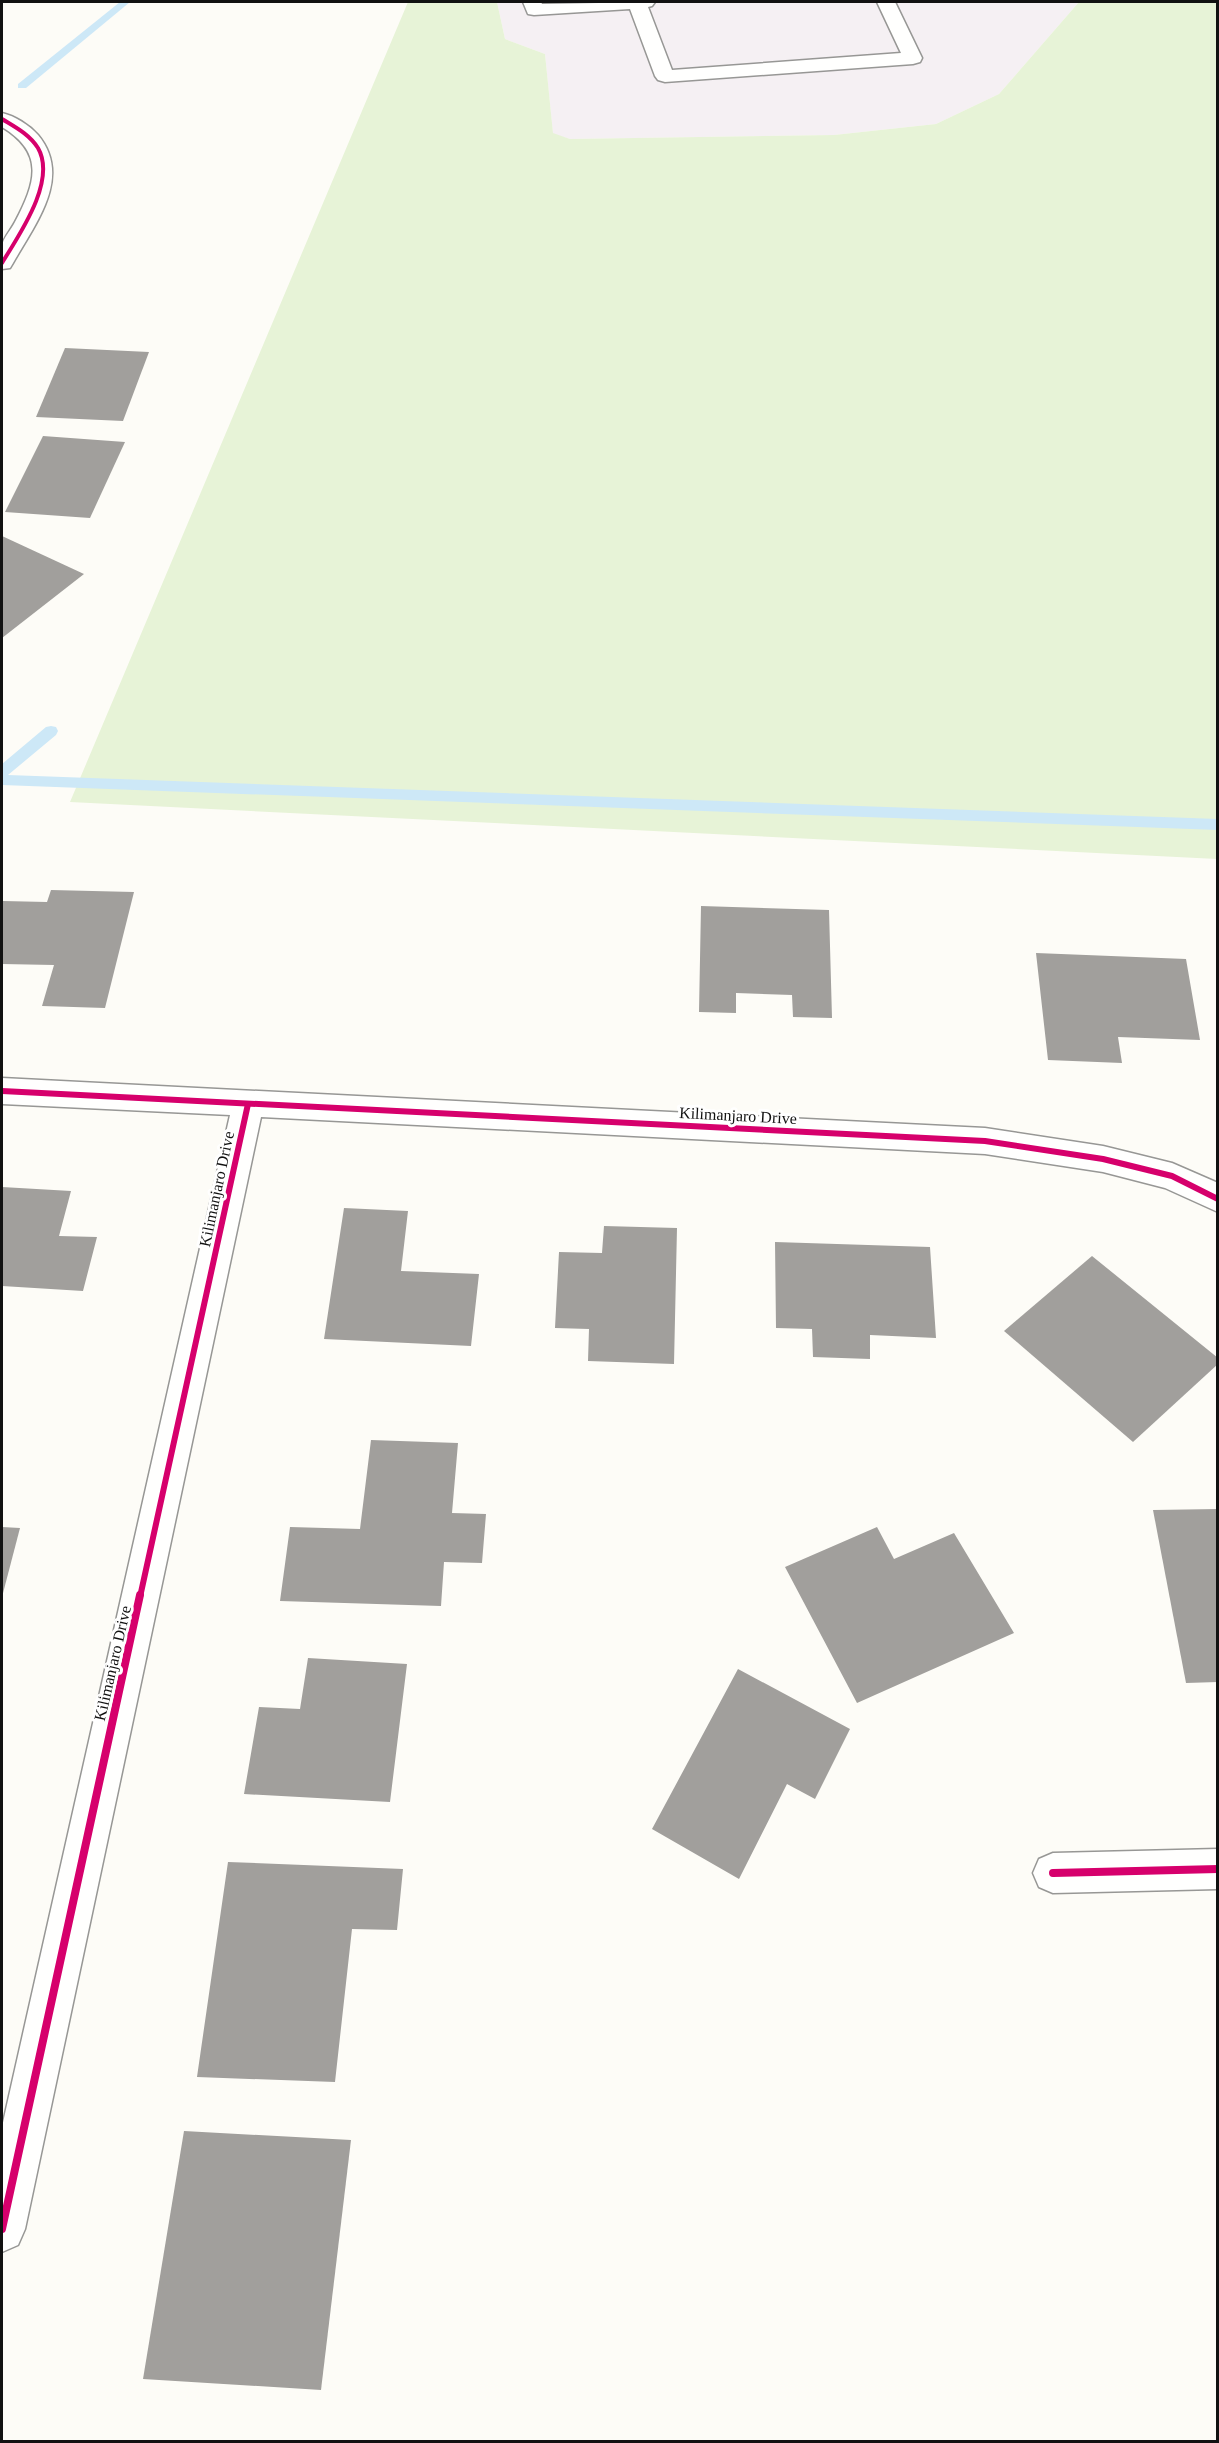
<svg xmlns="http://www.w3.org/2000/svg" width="1219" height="2443" font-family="Georgia,serif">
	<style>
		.industrial { fill: #f5f0f3 }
		.green { fill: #e7f3d7 }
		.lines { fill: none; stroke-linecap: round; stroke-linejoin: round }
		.stream { fill: #cde8f7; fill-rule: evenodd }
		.building { fill: #a19f9c }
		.service-casing { stroke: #979795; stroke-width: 3 }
		.minor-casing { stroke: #979795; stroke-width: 3 }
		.service { fill: #fffffe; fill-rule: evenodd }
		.minor { fill: #fffffe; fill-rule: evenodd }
		.cycleway-far2-casing { stroke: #fff; stroke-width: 6 }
		.cycleway-far1-casing { stroke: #fff; stroke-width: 10 }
		.cycleway-casing { stroke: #fff; stroke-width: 11 }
		.cycleway-far2 { stroke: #d6006c; stroke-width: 4 }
		.cycleway-far1 { stroke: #d6006c; stroke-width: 6 }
		.cycleway { stroke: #d6006c; stroke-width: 8 }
		.labels { text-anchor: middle; stroke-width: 6; stroke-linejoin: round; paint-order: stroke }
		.street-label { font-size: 16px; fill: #111; stroke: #fff }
	</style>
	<rect width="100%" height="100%" fill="#fdfcf7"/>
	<path class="industrial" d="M497 2H1079L999 94 936 124 834 135 570 139 553 134 545 54 505 39Z"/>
	<path class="green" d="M408 2H497L505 39 545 54 553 133 570 139 834 135 936 124 999 94 1079 2H1217V859L70 802Z"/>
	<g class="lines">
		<g class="stream">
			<path d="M120 2H130L26 88H18V84Z"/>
			<path d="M51 726 56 727 58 731 56 735 8 775 1218 819V830L2 785V764L46 727Z"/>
		</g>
	</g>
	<g class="building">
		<path d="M65 348 149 352 123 421 36 417Z"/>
		<path d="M43 436 125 442 90 518 5 512Z"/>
		<path d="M2 536 84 574 2 638Z"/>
		<path d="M51 890 134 892 105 1008 42 1006 54 965 2 964 3 901 47 902Z"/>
		<path d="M701 906 829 910 832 1018 793 1017 792 995 736 993V1013L699 1012Z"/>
		<path d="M1036 953 1186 959 1200 1040 1118 1037 1122 1063 1048 1060Z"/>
		<path d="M2 1187 71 1191 59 1236 97 1237 83 1291 2 1286Z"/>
		<path d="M344 1208 408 1211 401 1271 479 1274 471 1346 324 1339Z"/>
		<path d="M604 1226 677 1228 674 1364 588 1361 589 1329 555 1328 559 1252 602 1253Z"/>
		<path d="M775 1242 930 1247 936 1338 870 1335V1359L813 1357 812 1329 776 1328Z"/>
		<path d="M1092 1256 1218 1358V1364L1133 1442 1004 1331Z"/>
		<path d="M371 1440 458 1443 452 1513 486 1514 482 1563 444 1562 441 1606 280 1601 290 1527 360 1529Z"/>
		<path d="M1218 1509V1682L1186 1683 1153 1510Z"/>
		<path d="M2 1527 20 1528 2 1597Z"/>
		<path d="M877 1527 894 1559 954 1533 1014 1633 857 1703 785 1567Z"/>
		<path d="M308 1658 407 1664 390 1802 244 1794 259 1707 300 1709Z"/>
		<path d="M738 1669 850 1729 815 1799 787 1784 739 1879 652 1829Z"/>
		<path d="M228 1862 403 1869 397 1930 352 1929 335 2082 197 2077Z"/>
		<path d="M184 2131 351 2140 321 2390 143 2379Z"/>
	</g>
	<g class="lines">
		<defs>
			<path id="service" d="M523 2H541L542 4 655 2 652 6 648 7 672 70 901 53 877 2H895L922 58 920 62 913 64 665 82 658 80 655 76 630 9 534 15 528 14Z"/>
			<g id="minor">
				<path d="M2 113C15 116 29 125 38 135 73 177 35 224 13 263L10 268 2 269C1 263 0 253 2 246 3 238 11 230 15 222 36 182 45 153 2 127Z"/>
				<path d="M2 1078 985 1128 1103 1146 1172 1163 1218 1183V1212L1165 1188 1103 1172 985 1154 261 1117 25 2229 18 2245 2 2252V2127L230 1115 2 1104Z"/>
				<path d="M1218 1849V1889L1053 1893 1039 1887 1033 1873 1039 1859 1053 1853Z"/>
			</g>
		</defs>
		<use href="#service" class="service-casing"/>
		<use href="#minor" class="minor-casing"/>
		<use href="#service" class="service"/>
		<use href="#minor" class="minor"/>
		<defs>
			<path id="cycleway-far2" d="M2 119C15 127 29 134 38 148 57 181 19 235 2 263"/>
			<g id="cycleway-far1">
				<path d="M2 1091 985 1141 1103 1159 1172 1176 1218 1199"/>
				<path d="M140 1597 248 1104"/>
			</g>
			<g id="cycleway">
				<path d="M1053 1873 1218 1869"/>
				<path d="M2 2229 140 1595"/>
			</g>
		</defs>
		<use href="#cycleway-far2" class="cycleway-far2-casing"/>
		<use href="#cycleway-far1" class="cycleway-far1-casing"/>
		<use href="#cycleway" class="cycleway-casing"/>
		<use href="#cycleway-far2" class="cycleway-far2"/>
		<use href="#cycleway-far1" class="cycleway-far1"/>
		<use href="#cycleway" class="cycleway"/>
	</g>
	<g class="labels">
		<g class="street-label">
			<text transform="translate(738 1115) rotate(3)" y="6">Kilimanjaro Drive</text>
			<text transform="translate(216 1189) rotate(-78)" y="6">Kilimanjaro Drive</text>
			<text transform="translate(112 1663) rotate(-77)" y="6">Kilimanjaro Drive</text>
		</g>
	</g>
	<rect width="1219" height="2443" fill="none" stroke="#111111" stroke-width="6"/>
</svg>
